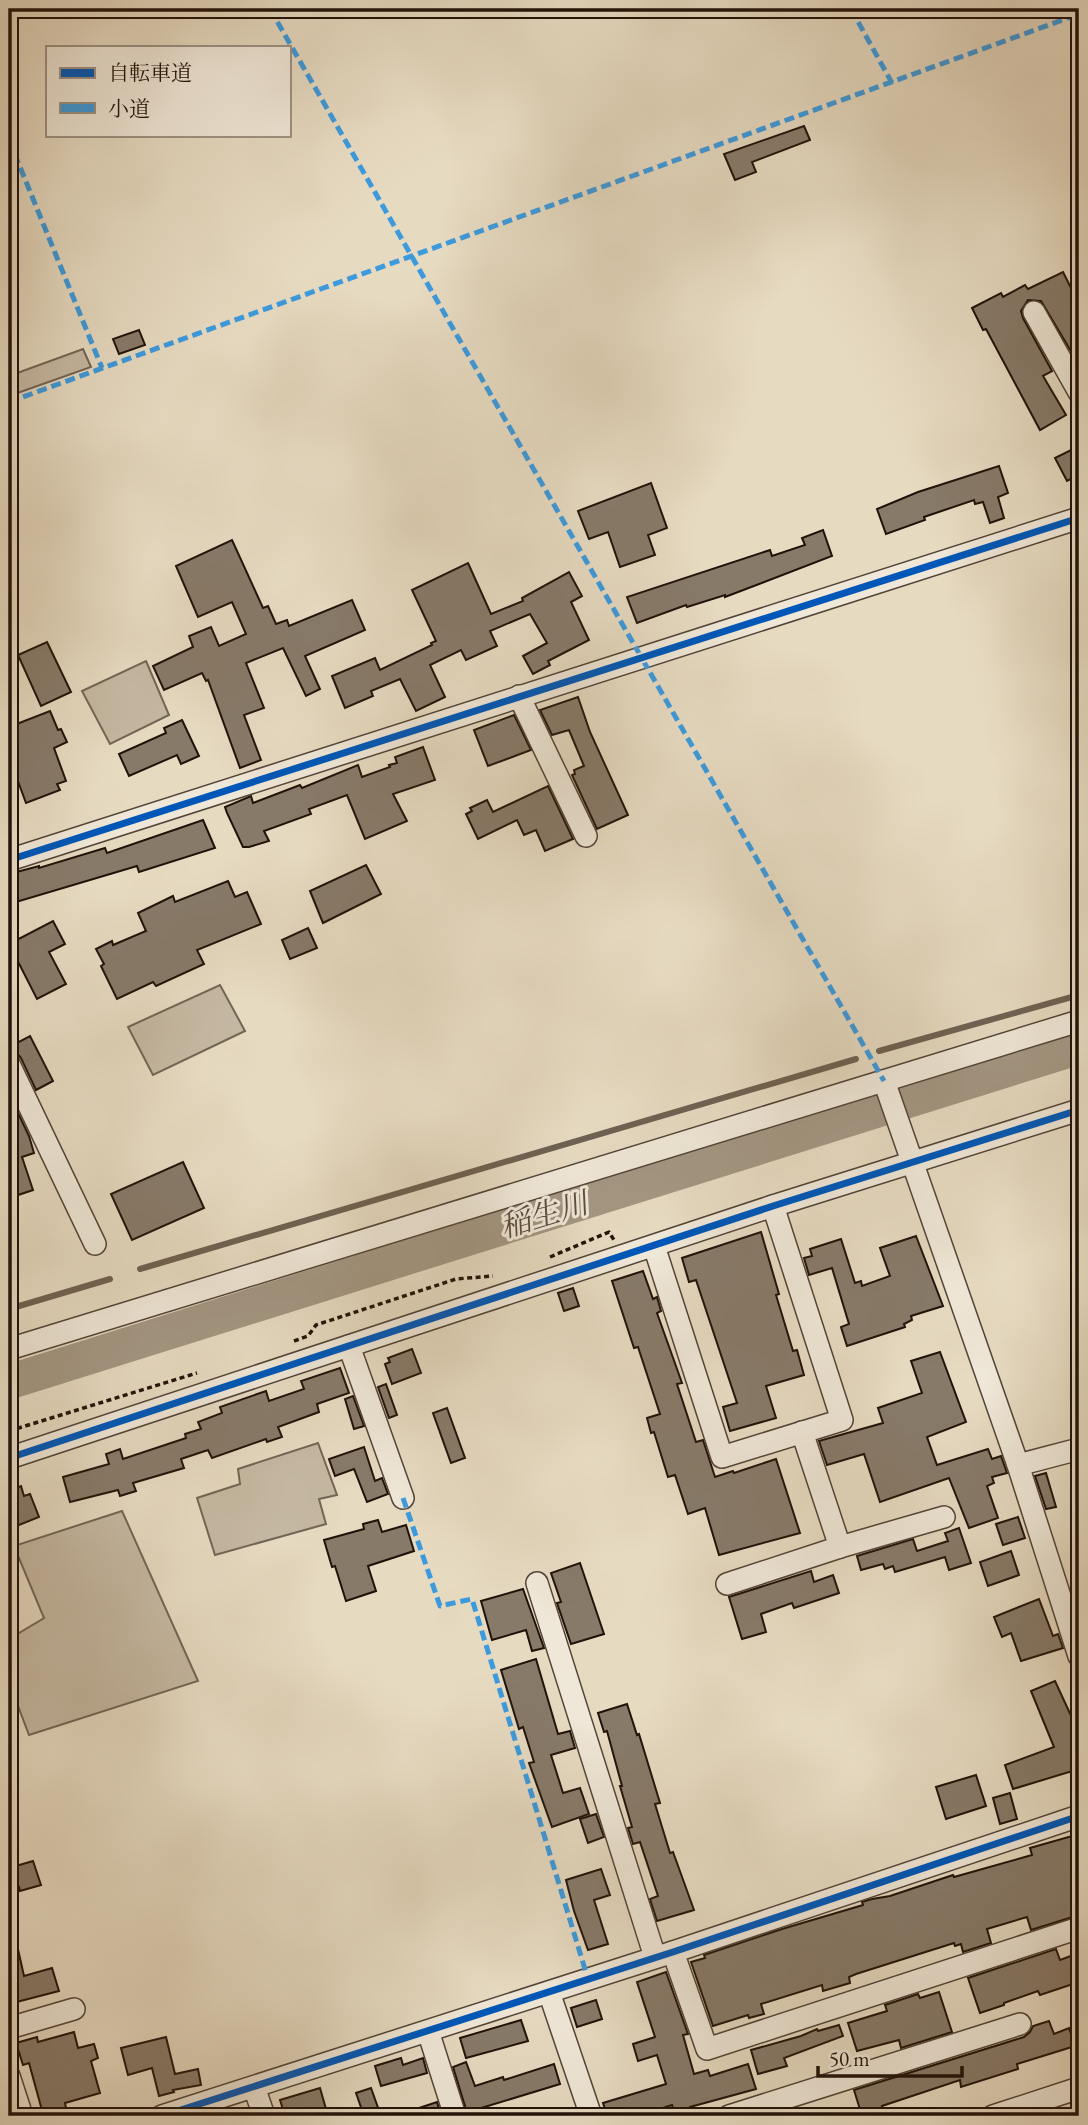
<svg xmlns="http://www.w3.org/2000/svg" width="1088" height="2125" font-family="'EB Garamond','Noto Serif JP',serif">
	<style>
		.green { fill: #c5b8a2; stroke: #736556; stroke-width: 2 }
		.lines { fill: none; stroke-linecap: round; stroke-linejoin: round }
		.stream { stroke: #6f6152; stroke-width: 6 }
		.river { stroke: #a39682; stroke-width: 35 }
		.building { fill: #877a69; stroke: #211209; stroke-width: 2 }
		.minor-casing { stroke: #524437; stroke-width: 24 }
		.path { stroke: #211209; stroke-width: 3.5; stroke-dasharray: 5 3.5; stroke-linecap: butt }
		.minor { stroke: #efe7d7; stroke-width: 21 }
		.quiet { stroke: #3c9add; stroke-width: 5; stroke-dasharray: 10 5; stroke-linecap: butt }
		.cycleway-casing { stroke: #efe7d7; stroke-width: 11 }
		.cycleway { stroke: #0057b8; stroke-width: 7 }
		.labels { text-anchor: middle; stroke-width: 6; stroke-linejoin: round; paint-order: stroke }
		.water-label { font-size: 30px; font-style: italic; fill: #5c4d3f; stroke: #efe7d7 }
	</style>
	<rect width="100%" height="100%" fill="#e6dac1"/>
	<filter id="stains"><feTurbulence type="fractalNoise" baseFrequency=".00286" numOctaves="4"/><feColorMatrix values="0 0 0 0 .2 0 0 0 0 .09 0 0 0 0 .02 0 0 0 .5 -.17"/></filter>
	<radialGradient id="worn" r=".72"><stop offset=".6" stop-color="#630" stop-opacity="0"/><stop offset="1" stop-color="#630" stop-opacity=".3"/></radialGradient>
	<g class="green">
		<path d="M83 349 91 367 9 396V376Z"/>
		<path d="M146 661 169 715 110 744 82 691Z"/>
		<path d="M220 985 245 1031 153 1075 128 1027Z"/>
		<path d="M318 1443 337 1495 319 1499 326 1524 215 1555 197 1498 240 1484 238 1469Z"/>
		<path d="M122 1511 198 1681 29 1735 9 1682V1639L44 1618 14 1546Z"/>
	</g>
	<g class="lines">
		<g class="stream">
			<path d="M879 1051 1079 995"/>
			<path d="M140 1269 856 1059"/>
			<path d="M9 1309 110 1279"/>
		</g>
		<path class="river" d="M9 1382 1079 1047"/>
	</g>
	<g class="building">
		<path d="M804 126 810 140 752 162 756 172 735 180 724 154Z"/>
		<path d="M1063 272 1079 304V356L1075 358 1041 301 1028 300 1021 311 1023 318 1052 371 1043 376 1066 415 1040 430 986 329 983 330 972 308 1001 293 1003 297 1025 285 1028 289Z"/>
		<path d="M139 330 145 345 119 354 113 339Z"/>
		<path d="M1079 446V475L1067 481 1055 458Z"/>
		<path d="M999 466 1008 493 998 497 1004 518 990 523 983 502 975 504 974 500 924 517 925 520 886 534 877 509 918 492Z"/>
		<path d="M651 483 667 528 648 535 655 555 620 567 608 532 589 539 578 511Z"/>
		<path d="M823 530 832 556 725 597V595L687 607 686 605 637 623 627 597 770 550 772 556 805 545 802 538Z"/>
		<path d="M232 540 263 608 268 606 276 624 287 620 289 626 352 600 365 630 305 656 320 689 306 696 283 648 246 663 264 708 244 715 261 760 240 768 208 680 206 681 202 673 164 690 153 666 193 647 189 636 211 627 219 646 246 634 232 602 198 617 176 566Z"/>
		<path d="M468 563 491 614 523 601 522 598 569 572 582 596 571 602 589 640 548 661 550 665 533 674 523 656 547 643 530 614 490 631 497 646 466 660 461 650 430 665 445 697 416 711 400 679 371 691 373 696 345 708 332 676 375 658 380 670 432 645 431 643 436 641 412 590Z"/>
		<path d="M47 642 71 692 41 706 18 655Z"/>
		<path d="M578 697 590 732 628 815 597 829 572 775 575 774 574 770 584 766 569 730 552 735 540 710Z"/>
		<path d="M50 711 58 730 61 729 67 742 54 748 66 781 57 784 60 790 26 803 12 765 9 766V727Z"/>
		<path d="M514 715 531 750 488 766 474 730Z"/>
		<path d="M182 720 199 756 181 764 177 755 129 776 119 754 166 733 164 728Z"/>
		<path d="M423 747 435 780 393 794 407 821 365 839 347 795 309 809 311 814 264 831 269 841 249 847H243L227 813 225 807 251 796 253 803 300 785 302 788 358 765 362 777 390 767 389 765 397 763 395 757Z"/>
		<path d="M548 786 573 839 545 851 536 830 524 835 517 820 478 839 466 814 472 811 470 808 487 800 493 812Z"/>
		<path d="M203 820 215 848 139 872 137 866 16 902 9 874 39 866V868L105 848 107 853Z"/>
		<path d="M366 865 381 894 323 923 310 891Z"/>
		<path d="M228 881 235 897 247 892 261 924 197 950 204 964 156 986 153 982 117 999 101 966 104 964 96 949 112 941 113 945 146 931 138 913 173 896 175 902Z"/>
		<path d="M53 921 65 944 49 952 66 984 37 999 9 944Z"/>
		<path d="M308 928 317 948 290 959 282 940Z"/>
		<path d="M30 1036 53 1081 36 1090 21 1058 11 1046Z"/>
		<path d="M9 1094 29 1136 34 1153 22 1157 33 1190 9 1198Z"/>
		<path d="M183 1162 204 1208 132 1240 111 1194Z"/>
		<path d="M761 1232 779 1294 776 1295 793 1351 797 1350 804 1375 766 1386 776 1418 730 1431 723 1407 737 1403 696 1280 689 1282 682 1258Z"/>
		<path d="M916 1236 943 1306 911 1316 912 1320 904 1324 905 1327 847 1346 841 1327 849 1324 832 1268 809 1275 804 1258 812 1256 810 1249 841 1239 855 1283 861 1281 862 1286 890 1276 880 1248Z"/>
		<path d="M643 1271 653 1299 657 1297 661 1311 657 1313 682 1383 677 1384 696 1442 703 1440 715 1477 733 1471 734 1473 776 1459 800 1533 719 1555 705 1508 688 1514 675 1475 668 1477 654 1432 651 1433 647 1418 660 1414 638 1347 634 1348 612 1281Z"/>
		<path d="M573 1288 579 1306 564 1311 558 1293Z"/>
		<path d="M412 1349 421 1373 392 1384 385 1364 390 1362 388 1358Z"/>
		<path d="M940 1352 966 1422 927 1437 937 1465 988 1449 992 1459 1001 1456 1007 1473 992 1477 994 1483 987 1486 998 1518 969 1528 949 1478 880 1502 864 1454 827 1465 819 1441 883 1423 878 1408 922 1393 911 1361Z"/>
		<path d="M340 1368 349 1393 317 1404 319 1412 278 1427 282 1437 267 1442 266 1439 212 1458 208 1450 181 1459 184 1468 133 1483 136 1491 120 1496 118 1490 70 1502 63 1477 109 1464 106 1454 120 1449 123 1459 186 1438 185 1434 201 1429 198 1422 222 1413 220 1407 266 1391 269 1401 304 1389 301 1381Z"/>
		<path d="M386 1384 397 1415 389 1418 378 1387Z"/>
		<path d="M353 1396 364 1426 354 1429 345 1399Z"/>
		<path d="M447 1408 465 1458 451 1463 433 1413Z"/>
		<path d="M364 1447 375 1481 382 1478 388 1494 367 1502 354 1469 335 1476 329 1459Z"/>
		<path d="M1046 1473 1056 1507 1046 1509 1035 1476Z"/>
		<path d="M21 1486 24 1496 30 1494 39 1517 9 1529V1491Z"/>
		<path d="M1018 1517 1025 1538 1003 1545 996 1524Z"/>
		<path d="M378 1520 382 1532 406 1525 414 1551 368 1566 376 1591 346 1601 335 1566 332 1567 324 1540 364 1529 363 1524Z"/>
		<path d="M959 1528 971 1563 949 1570 945 1557 895 1572 893 1566 885 1569 883 1564 861 1570 857 1556 913 1539 917 1551 948 1541 945 1533Z"/>
		<path d="M1011 1551 1019 1575 988 1586 980 1562Z"/>
		<path d="M580 1563 604 1634 571 1644 557 1603 561 1602 551 1573Z"/>
		<path d="M811 1571 814 1582 833 1575 839 1593 794 1608 792 1603 761 1614 766 1632 742 1639 729 1597Z"/>
		<path d="M523 1589 544 1648 532 1651 526 1630 492 1640 481 1601Z"/>
		<path d="M1039 1599 1053 1636 1058 1634 1063 1648 1021 1661 1011 1633 1002 1637 994 1617Z"/>
		<path d="M536 1659 558 1734 570 1731 575 1748 551 1755 563 1793 580 1788 589 1814 552 1827 529 1763 534 1762 523 1727 519 1729 501 1670Z"/>
		<path d="M1055 1681 1079 1733V1769L1013 1789 1005 1765 1054 1747 1031 1691Z"/>
		<path d="M627 1704 637 1735 639 1734 660 1803 655 1804 670 1853 673 1852 694 1910 657 1921 650 1899 658 1896 640 1842 633 1844 628 1828 632 1827 620 1786H622L607 1731 604 1732 598 1713Z"/>
		<path d="M976 1775 986 1806 946 1819 936 1787Z"/>
		<path d="M1010 1793 1017 1819 1000 1824 993 1798Z"/>
		<path d="M596 1814 604 1837 588 1843 580 1819Z"/>
		<path d="M1079 1834V1915L1031 1930 1027 1917 987 1929 991 1943 963 1952 961 1944 955 1946 954 1943 856 1974 849 1977 850 1983 823 1991 822 1985 761 2004 764 2014 749 2018 748 2015 713 2026 691 1962 705 1958 704 1955 782 1929 863 1905 862 1902 872 1899 890 1896 953 1875 954 1877 1032 1855 1030 1848Z"/>
		<path d="M33 1861 41 1885 20 1891 19 1887 13 1888 9 1868Z"/>
		<path d="M601 1869 610 1895 594 1900 608 1944 588 1950 574 1911 566 1880Z"/>
		<path d="M15 1936 24 1976 52 1968 59 1991 9 2004V1937Z"/>
		<path d="M1056 1949 1060 1960 1079 1953V1982L1040 1995 1038 1991 1004 2003V2005L980 2013 968 1978Z"/>
		<path d="M666 1972 688 2034 683 2035 694 2074 708 2070 710 2076 748 2064 756 2089 690 2107 692 2114 684 2116H675L672 2105 638 2116H607L603 2103 666 2084 657 2055 638 2061 633 2044 655 2037 637 1982Z"/>
		<path d="M939 1992 952 2032 901 2048 899 2040 857 2051 848 2023 887 2011 885 2005 918 1994 920 1998Z"/>
		<path d="M596 2000 602 2019 577 2027 571 2008Z"/>
		<path d="M521 2020 528 2041 466 2058 460 2038Z"/>
		<path d="M1049 2021 1054 2034 1069 2028 1075 2046 1017 2064 1018 2069 961 2087 960 2080 882 2106 885 2116H862L854 2090 1024 2037 1030 2032 1033 2026Z"/>
		<path d="M839 2025 843 2036 784 2058 787 2066 758 2074 751 2050 801 2036 817 2029 818 2031Z"/>
		<path d="M74 2032 78 2048 94 2044 98 2058 91 2061 100 2093 65 2103 66 2108 43 2114 29 2063 23 2065 16 2043 37 2037 38 2042Z"/>
		<path d="M166 2037 175 2074 198 2069 201 2085 173 2090 174 2092 159 2096 152 2068 128 2075 121 2048Z"/>
		<path d="M401 2058 403 2065 423 2058 427 2073 381 2086 375 2066Z"/>
		<path d="M466 2062 475 2086 503 2077 504 2080 554 2064 560 2084 478 2109 480 2116H468L453 2067Z"/>
		<path d="M320 2088 328 2116H285L280 2100Z"/>
		<path d="M371 2088 381 2116H364L356 2093Z"/>
		<path d="M437 2102 441 2116H405L404 2113Z"/>
	</g>
	<g class="lines">
		<defs>
			<g id="minor">
				<path d="M1034 312 1079 392"/>
				<path d="M519 696 586 836"/>
				<path d="M9 860 1079 518"/>
				<path d="M9 1064 95 1244"/>
				<path d="M884 1081 1018 1465 1079 1656"/>
				<path d="M654 1246 722 1457 842 1420 773 1206"/>
				<path d="M349 1346 403 1498"/>
				<path d="M9 1349 1079 1021"/>
				<path d="M802 1432 840 1547"/>
				<path d="M9 1458 773 1206 1079 1110"/>
				<path d="M1018 1465 1079 1449"/>
				<path d="M537 1583 655 1957"/>
				<path d="M727 1584 840 1547 944 1517"/>
				<path d="M673 1952 707 2049 1079 1928"/>
				<path d="M549 1992 591 2116"/>
				<path d="M9 2028 74 2009"/>
				<path d="M428 2031 455 2116"/>
				<path d="M9 2076 22 2116"/>
				<path d="M254 2087 264 2116"/>
				<path d="M162 2116 673 1952 1079 1816"/>
				<path d="M729 2116 1020 2024"/>
				<path d="M993 2116 1079 2088"/>
			</g>
		</defs>
		<use href="#minor" class="minor-casing"/>
		<g class="path">
			<path d="M550 1257 609 1232 614 1240"/>
			<path d="M294 1341 308 1336 316 1325 456 1279 493 1276"/>
			<path d="M9 1431 197 1373"/>
		</g>
		<use href="#minor" class="minor"/>
		<g class="quiet">
			<path d="M270 9 884 1081"/>
			<path d="M851 9 892 83"/>
			<path d="M9 140 102 368"/>
			<path d="M9 402 1079 14"/>
			<path d="M403 1498 440 1606 472 1599 588 1979"/>
		</g>
		<defs>
			<g id="cycleway">
				<path d="M9 860 1079 518"/>
				<path d="M9 1458 773 1206 1079 1110"/>
				<path d="M162 2116 673 1952 1079 1816"/>
			</g>
		</defs>
		<use href="#cycleway" class="cycleway-casing"/>
		<use href="#cycleway" class="cycleway"/>
	</g>
	<g class="labels">
		<g class="water-label">
			<text transform="translate(544 1215) rotate(-17)" y="10">稲生川</text>
		</g>
	</g>
	<rect width="1088" height="2125" fill="none" stroke="#e6dac1" stroke-width="35"/>
	<rect x="10" y="10" width="1067" height="2104" fill="none" stroke="#211209" stroke-width="3.5"/>
	<rect x="18" y="18" width="1053" height="2090" fill="none" stroke="#211209" stroke-width="2"/>
	<rect x="46" y="46" width="245" height="91" fill="#efe7d7" stroke="#9d9285" stroke-width="2"/>
	<rect x="60" y="68" width="35" height="10" fill="#0057b8" stroke="#9d9285" stroke-width="2"/>
	<text x="108" y="80" font-size="21" fill="#211209">自転車道</text>
	<rect x="60" y="103" width="35" height="10" fill="#3c9add" stroke="#9d9285" stroke-width="2"/>
	<text x="108" y="116" font-size="21" fill="#211209">小道</text>
	<path d="M818 2066v10h144v-10" fill="none" stroke="#211209" stroke-width="3.5"/>
	<text x="829" y="2066" font-size="21" fill="#211209" stroke="#efe7d7" stroke-width="5" paint-order="stroke">50 m</text>
	<rect width="100%" height="100%" filter="url(#stains)"/>
	<rect width="100%" height="100%" fill="url(#worn)"/>
</svg>
